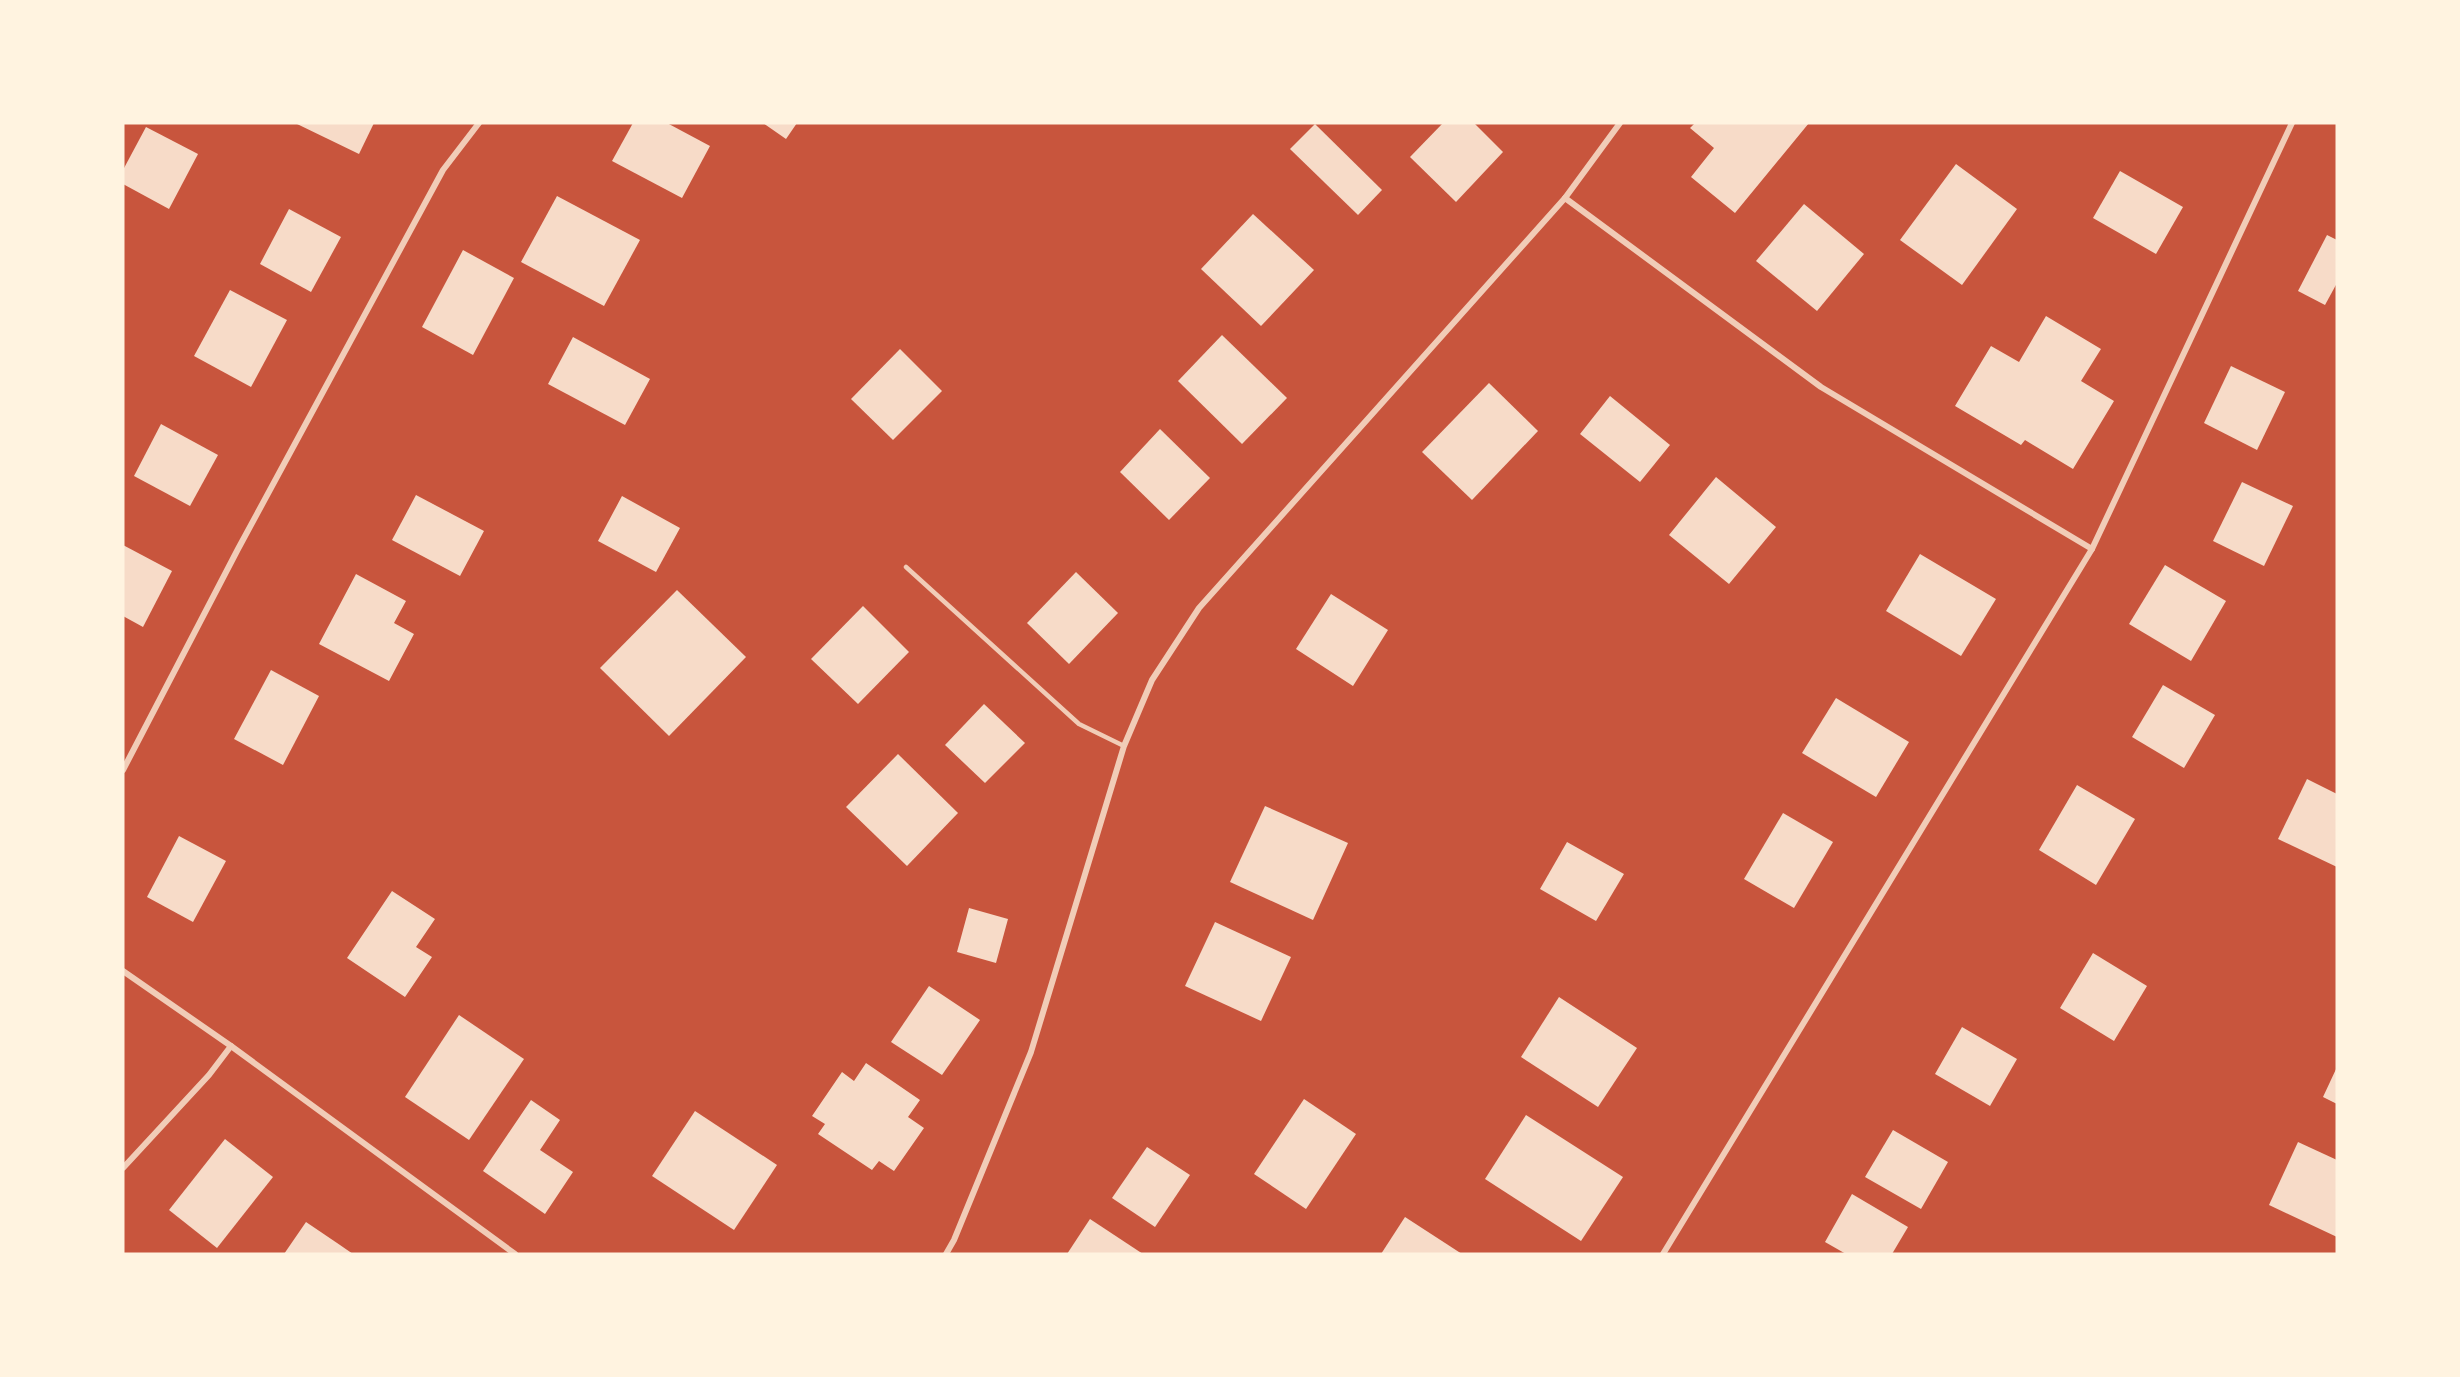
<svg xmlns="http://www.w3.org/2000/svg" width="2460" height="1377" font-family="'Nunito Sans',sans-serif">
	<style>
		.building { fill: #f7dbc8 }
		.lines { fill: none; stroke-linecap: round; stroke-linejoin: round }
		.service { stroke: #f1ccb7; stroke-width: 4.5 }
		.minor { stroke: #f1ccb7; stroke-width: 6 }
	</style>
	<rect width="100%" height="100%" fill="#c8553d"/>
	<g class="building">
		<path d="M295 123H374L359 154Z"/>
		<path d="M633 123H667L710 146 682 198 612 161Z"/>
		<path d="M763 123H797L786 139Z"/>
		<path d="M1443 123H1474L1503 152 1456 202 1410 157Z"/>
		<path d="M1695 123H1809L1735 213 1691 177 1714 148 1690 128Z"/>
		<path d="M1315 124 1382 190 1358 215 1290 149Z"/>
		<path d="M146 127 198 154 169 209 123 184V170Z"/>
		<path d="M1956 164 2017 209 1962 285 1900 240Z"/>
		<path d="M2120 171 2183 207 2156 254 2093 218Z"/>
		<path d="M557 196 640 240 604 306 521 262Z"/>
		<path d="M1804 204 1864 254 1817 311 1756 261Z"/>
		<path d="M289 209 341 237 311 292 260 264Z"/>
		<path d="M1253 214 1314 270 1261 326 1201 269Z"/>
		<path d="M2327 235 2337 240V283L2325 305 2298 291Z"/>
		<path d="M463 250 514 278 473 355 422 327Z"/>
		<path d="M230 290 287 320 251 387 194 356Z"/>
		<path d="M2046 316 2101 349 2081 381 2114 401 2073 469 2025 440 2021 445 1955 406 1991 346 2019 362Z"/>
		<path d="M1222 335 1287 398 1242 444 1178 381Z"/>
		<path d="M573 337 650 379 625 425 548 384Z"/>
		<path d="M900 349 942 391 893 440 851 399Z"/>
		<path d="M2231 366 2285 392 2257 450 2204 423Z"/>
		<path d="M1489 383 1538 431 1472 500 1422 452Z"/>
		<path d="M1610 396 1670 445 1640 482 1580 434Z"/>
		<path d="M161 424 218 455 190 506 134 476Z"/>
		<path d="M1160 429 1210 478 1169 520 1120 472Z"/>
		<path d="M1716 477 1776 527 1729 584 1669 535Z"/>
		<path d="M2242 482 2293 506 2264 566 2213 541Z"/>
		<path d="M416 495 484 531 460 576 392 540Z"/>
		<path d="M622 496 680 528 656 572 598 541Z"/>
		<path d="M123 545 172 571 143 627 123 616Z"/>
		<path d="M1920 554 1996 599 1961 656 1886 611Z"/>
		<path d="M2165 565 2226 601 2191 661 2129 624Z"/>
		<path d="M1076 572 1118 613 1069 664 1027 623Z"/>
		<path d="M356 574 406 601 394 623 414 634 389 681 319 644Z"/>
		<path d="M677 590 746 657 669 736 600 668Z"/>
		<path d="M1331 594 1388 630 1353 686 1296 649Z"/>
		<path d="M863 606 909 652 858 704 811 659Z"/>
		<path d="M271 670 319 696 283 765 234 739Z"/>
		<path d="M2163 685 2215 715 2184 768 2132 737Z"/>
		<path d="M1836 698 1909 742 1876 797 1802 753Z"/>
		<path d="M984 704 1025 743 985 783 945 745Z"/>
		<path d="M898 754 958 813 907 866 846 807Z"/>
		<path d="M2307 779 2337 794V867L2278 839Z"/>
		<path d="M2077 785 2135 819 2096 885 2039 850Z"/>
		<path d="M1265 806 1348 843 1313 920 1230 882Z"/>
		<path d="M1783 813 1833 842 1794 908 1744 879Z"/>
		<path d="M179 836 226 861 193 922 147 897Z"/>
		<path d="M1567 842 1624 874 1596 921 1540 889Z"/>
		<path d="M392 891 435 919 416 947 432 957 405 997 347 958Z"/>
		<path d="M969 908 1008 919 996 963 957 952Z"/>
		<path d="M1215 922 1291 957 1261 1021 1185 986Z"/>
		<path d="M2093 953 2147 986 2114 1041 2060 1008Z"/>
		<path d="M929 986 980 1020 942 1075 891 1042Z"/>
		<path d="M1559 997 1637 1048 1598 1107 1521 1057Z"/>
		<path d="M459 1015 524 1059 469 1140 405 1097Z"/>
		<path d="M1962 1027 2017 1059 1990 1106 1935 1074Z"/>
		<path d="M866 1063 920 1100 908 1117 924 1128 894 1171 879 1161 872 1170 818 1134 825 1124 812 1116 842 1072 854 1081Z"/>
		<path d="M2337 1067V1104L2323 1097Z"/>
		<path d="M1304 1099 1356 1134 1306 1209 1254 1174Z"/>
		<path d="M531 1100 560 1120 540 1150 573 1172 545 1214 483 1171Z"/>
		<path d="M695 1111 777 1165 734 1230 652 1176Z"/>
		<path d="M1526 1115 1623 1177 1581 1241 1485 1179Z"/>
		<path d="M1893 1130 1948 1162 1921 1209 1865 1177Z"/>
		<path d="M225 1139 273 1177 217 1248 169 1210Z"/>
		<path d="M2298 1142 2337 1160V1237L2269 1205Z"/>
		<path d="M1147 1147 1190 1175 1155 1227 1112 1198Z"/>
		<path d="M1852 1194 1908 1227 1892 1254H1846L1825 1242Z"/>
		<path d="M1405 1217 1462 1254H1381Z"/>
		<path d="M1090 1219 1143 1254H1067Z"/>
		<path d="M306 1222 340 1245 353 1254H284Z"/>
	</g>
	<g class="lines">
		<path class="service" d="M906 567 1079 724 1124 746"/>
		<g class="minor">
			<path d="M1565 198 1821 387 2092 549"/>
			<path d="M123 770 238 549 443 170 479 123"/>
			<path d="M123 971 231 1046 515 1254"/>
			<path d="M123 1168 209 1075 231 1046"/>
			<path d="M946 1254 954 1240 1031 1052 1124 746 1152 680 1199 608 1565 198 1620 123"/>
			<path d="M1663 1254 2092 549 2292 123"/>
		</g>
	</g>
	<rect width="2460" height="1377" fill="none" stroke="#fff3e0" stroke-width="249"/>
</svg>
